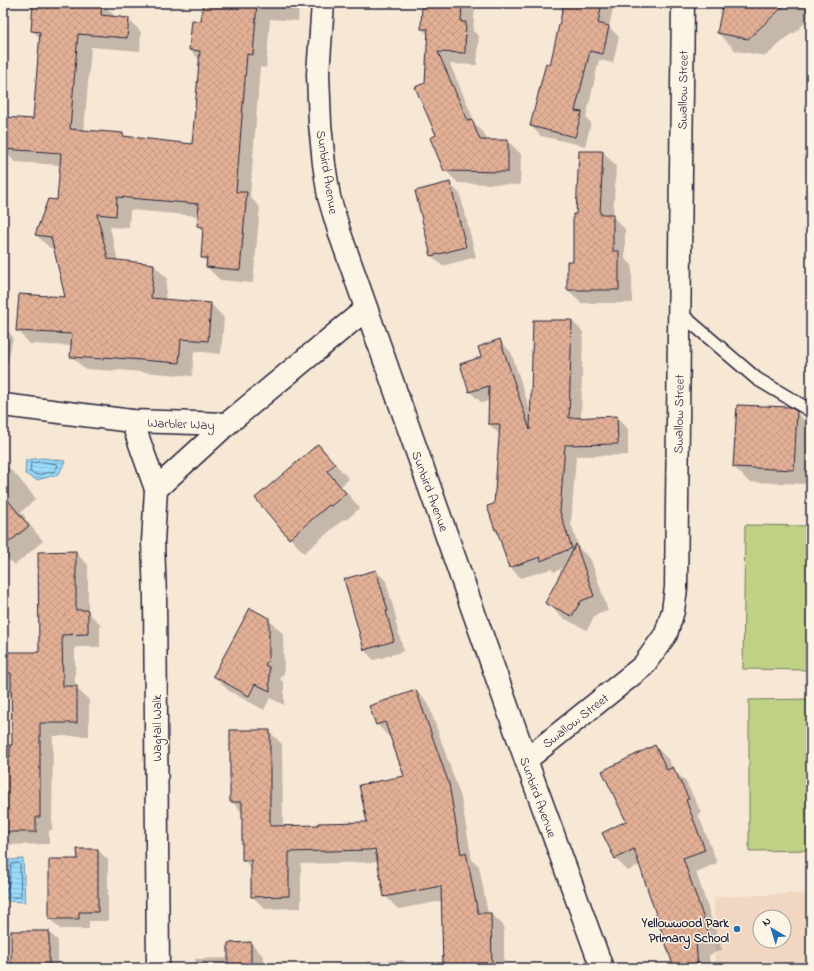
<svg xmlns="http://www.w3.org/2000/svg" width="814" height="971" font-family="'Indie Flower',sans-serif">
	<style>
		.built { fill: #f1d6c2; fill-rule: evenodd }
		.green { fill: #c0d186; stroke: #717a60 }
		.water { fill: url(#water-rules); stroke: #6991ae }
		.shadow { fill: #0003 }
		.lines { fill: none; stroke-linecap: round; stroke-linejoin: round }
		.shore { stroke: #526c88; stroke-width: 1 }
		.building { fill: url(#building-cross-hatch); stroke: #22223b }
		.service-casing { stroke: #22223b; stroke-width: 15 }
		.minor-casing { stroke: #22223b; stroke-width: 25 }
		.service { stroke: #fcf5e5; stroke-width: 12 }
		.minor { stroke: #fcf5e5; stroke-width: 22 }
		.poi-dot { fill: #1f6fb2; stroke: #fcf5e5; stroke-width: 1.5 }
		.labels { text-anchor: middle; stroke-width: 3; stroke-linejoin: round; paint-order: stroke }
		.street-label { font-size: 13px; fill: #22223b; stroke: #fcf5e5 }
		.poi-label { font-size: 13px; font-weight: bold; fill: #22223b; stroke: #fcf5e5; text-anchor: end }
	</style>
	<defs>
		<pattern id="water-rules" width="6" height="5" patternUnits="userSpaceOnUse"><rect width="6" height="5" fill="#99dbfb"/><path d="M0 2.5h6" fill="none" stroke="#84bcd8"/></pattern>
		<pattern id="building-cross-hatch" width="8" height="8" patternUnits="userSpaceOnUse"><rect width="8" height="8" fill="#e3b096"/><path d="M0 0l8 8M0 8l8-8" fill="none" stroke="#c29782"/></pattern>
	</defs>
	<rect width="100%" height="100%" fill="#f7e7d5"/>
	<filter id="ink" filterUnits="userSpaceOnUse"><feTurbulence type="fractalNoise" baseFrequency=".025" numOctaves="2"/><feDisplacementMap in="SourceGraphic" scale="8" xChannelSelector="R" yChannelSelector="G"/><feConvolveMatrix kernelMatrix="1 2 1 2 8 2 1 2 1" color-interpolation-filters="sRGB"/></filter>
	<g filter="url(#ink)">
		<path class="built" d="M811 893V968H715L714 897ZM760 917H784V941H760Z"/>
		<g class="green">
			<path d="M745 525 811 526V670L743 669Z"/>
			<path d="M811 699V850L749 851V700Z"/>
		</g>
		<g class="water">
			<path d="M43 458 65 461 59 474 37 480 25 474 26 460Z"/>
			<path d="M23 859 25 902 8 901 4 893 8 860Z"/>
		</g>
		<g class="shadow">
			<path d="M34 3H102L114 15V18L128 19 141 32 140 51 91 47 84 131 123 134 126 137 193 145 200 60 190 50 202 22 204 3H299L298 21 270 19 266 68 260 67 250 197 260 207 253 283 220 280 207 267V263L202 257 204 232 198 226 199 216 130 210 129 228 110 227 118 261 154 265 167 278 165 300 211 304 224 318 221 354 194 351 192 376 117 370V371L85 369 71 356 72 346 30 344 17 330 66 298 55 249 50 248 36 235 58 201 61 165 15 162 3 150V124L34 120 41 39 32 30Z"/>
			<path d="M423 3H475L473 31 479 36 477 65 450 64 476 125 484 133 487 141H508L521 154 520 185 458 183 445 170 426 83 428 35 422 29Z"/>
			<path d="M565 3H614L609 27 619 37 613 63 599 60 586 118 591 123 585 146 541 136 531 126 551 66Z"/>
			<path d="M724 3H811V16L795 33H792L766 56 736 51 718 33Z"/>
			<path d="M603 152 616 166 613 217 625 229V259L632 265V303H581L568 290 574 262 576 215Z"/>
			<path d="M450 184 460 194 476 257 442 266 432 256 416 192Z"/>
			<path d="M534 321H572L583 332 581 418 617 417 628 429V455L576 456 571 524 579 548 591 560 608 611 595 615 587 630 561 617 547 602 565 567 554 572 551 569 521 578 510 567 499 532 496 530 495 505 500 435 489 424 490 400 482 403 470 392 461 365 482 358 499 340 511 352 531 413Z"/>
			<path d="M3 327 13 337 7 366 3 365Z"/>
			<path d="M796 412 811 427 809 484 749 482 734 467Z"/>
			<path d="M318 445 349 479 341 486 360 508 346 520 344 519 304 553 290 538Z"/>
			<path d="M3 462 17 476 36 499 21 512 26 518 25 519 43 541 15 565 3 555Z"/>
			<path d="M75 552 88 565V612L100 624V647H75V687L89 700V736H53L52 830H49V844L3 845V744H13L12 696H3V653H40Z"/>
			<path d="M376 571 386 581 397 621H395L404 651 374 660 364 650Z"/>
			<path d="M268 619 283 634 284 673 280 679 284 683V705L270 698 264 710 229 691 214 676Z"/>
			<path d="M416 691 428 703 461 798 472 860 479 866 488 914H491L504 926V968H444L442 901 398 909 385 896 379 862 301 864V908L265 909 252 896V868L243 860V813L231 801 269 731 282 744 283 827 368 823 405 777 391 736 389 737 377 724Z"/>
			<path d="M655 746 668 759 673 769 686 782 701 812 698 814 717 863 696 872 722 950 709 955 710 968H675L640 865 628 871 615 858Z"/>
			<path d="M98 850 108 860V921H89V929H60L50 919V860H79Z"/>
			<path d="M49 932 58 941V968H12Z"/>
			<path d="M251 943 264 957V968H196L195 959 229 958Z"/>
			<path d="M403 960 411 968H366V962Z"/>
		</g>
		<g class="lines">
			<g class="shore">
				<path d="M43 462 57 464 58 466 55 471 37 475 30 472 31 463Z"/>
				<path d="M13 864 18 863 20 865 21 896 19 897H11L6 890 9 885 11 865Z"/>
			</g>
		</g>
		<g class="building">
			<path d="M33 3H102L101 15 129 18 127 38 78 34 70 129 123 133V136L192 144 200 51 189 50 192 20 201 21 203 3H257L253 55 247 54 236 192H247L240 270 206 267 207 258H201L203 227 197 226 199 204 117 197 116 216 97 214 108 259 154 264 151 298 211 303 208 341 181 339 179 363 104 357V359L70 357 72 334 16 331 19 294 65 297 51 237 35 235 48 199 57 200 61 153 3 149V117L33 119 40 32 31 31Z"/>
			<path d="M422 3H462L461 22H466L465 53 438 52 468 121 472 120 480 140H508V172L444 171 430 138 436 135 415 87 425 83 428 29H421Z"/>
			<path d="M564 3H602L598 23 609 26 603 54 590 51 575 111 582 112 575 137 530 126 546 63 550 65Z"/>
			<path d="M723 3H787L748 39 717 33Z"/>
			<path d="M579 151H603L600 214H613V251H619V290H567V261H573V214H576Z"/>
			<path d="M450 182 466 247 431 256 415 191Z"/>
			<path d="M533 320H572L569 418 617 416 618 444 565 445 560 512 572 548 541 561 540 557 509 568 497 530H495L487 506 494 504 500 424H488L489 386 469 392 460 364 481 357 478 347 500 339 530 430Z"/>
			<path d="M737 405 790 407 797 411 794 470 733 467Z"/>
			<path d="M318 444 335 464 327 471 346 493 331 506 329 505 289 539 255 498Z"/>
			<path d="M3 494 29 526 3 547Z"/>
			<path d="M576 544 594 596 581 601 572 616 545 603Z"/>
			<path d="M76 551V610H88V634L62 635 63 686H77V723H40V817H36V832H3V757H10V745H12L11 673H3V652H39L38 552Z"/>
			<path d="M376 570 388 611H386L394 641 364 650 344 579Z"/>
			<path d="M250 608 269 618V658L265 665 269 667 270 691 255 684 249 696 213 676Z"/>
			<path d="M416 690 449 784 461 854 466 852 478 913H491L492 968H443L441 886 384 897 375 849 369 850 289 852V896L251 897V860H242V802H230V730H270V826L318 825V823L367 822 359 785 404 776 385 722 376 725 369 706Z"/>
			<path d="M655 745 667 770 673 767 689 799 686 800 705 850 683 858 710 937 696 942 698 968H674L634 849 615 859 602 833 626 821 602 771Z"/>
			<path d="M77 849H98V912H79V919H49V859H78Z"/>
			<rect x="11" y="931" width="38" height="37"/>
			<path d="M251 942V968H228V943Z"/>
		</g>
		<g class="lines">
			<defs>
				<path id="service" d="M679 312 757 379 811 411"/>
				<g id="minor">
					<path d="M323 3 318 74 320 124 324 164 329 197 340 234 526 760 602 968"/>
					<path d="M3 405 132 421 227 424 366 309"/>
					<path d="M132 421 156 489 153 542 155 597 158 968"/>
					<path d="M156 489 227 424"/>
					<path d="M526 760 643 666 666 634 673 611 676 588 683 3"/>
				</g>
			</defs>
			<use href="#service" class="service-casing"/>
			<use href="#minor" class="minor-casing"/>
			<use href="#service" class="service"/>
			<use href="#minor" class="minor"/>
		</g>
	</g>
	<circle class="poi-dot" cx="737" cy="929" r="4"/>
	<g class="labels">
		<g class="street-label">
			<text transform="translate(682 90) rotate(-89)" y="5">Swallow Street</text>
			<text transform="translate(328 172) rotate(81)" y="5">Sunbird Avenue</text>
			<text transform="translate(678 414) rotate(-89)" y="5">Swallow Street</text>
			<text transform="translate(181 423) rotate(2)" y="5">Warbler Way</text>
			<text transform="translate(431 491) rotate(70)" y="5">Sunbird Avenue</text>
			<text transform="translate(575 720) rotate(-38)" y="5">Swallow Street</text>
			<text transform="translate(156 728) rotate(-90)" y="5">Wagtail Walk</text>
			<text transform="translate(539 797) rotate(70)" y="5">Sunbird Avenue</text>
		</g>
		<g class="poi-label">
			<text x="729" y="927">Yellowwood Park<tspan x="729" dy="15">Primary School</tspan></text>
		</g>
	</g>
	<rect width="814" height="971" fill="none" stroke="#fcf5e5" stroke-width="16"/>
	<rect x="8" y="8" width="798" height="955" fill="none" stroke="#22223b" stroke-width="1.5" filter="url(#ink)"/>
	<g transform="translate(772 929) rotate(322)"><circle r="19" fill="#fcf5e5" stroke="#a5a1a1"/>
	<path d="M0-3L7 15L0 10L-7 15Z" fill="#1f6fb2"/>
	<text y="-6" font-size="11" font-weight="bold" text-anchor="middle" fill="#22223b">N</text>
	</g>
</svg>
